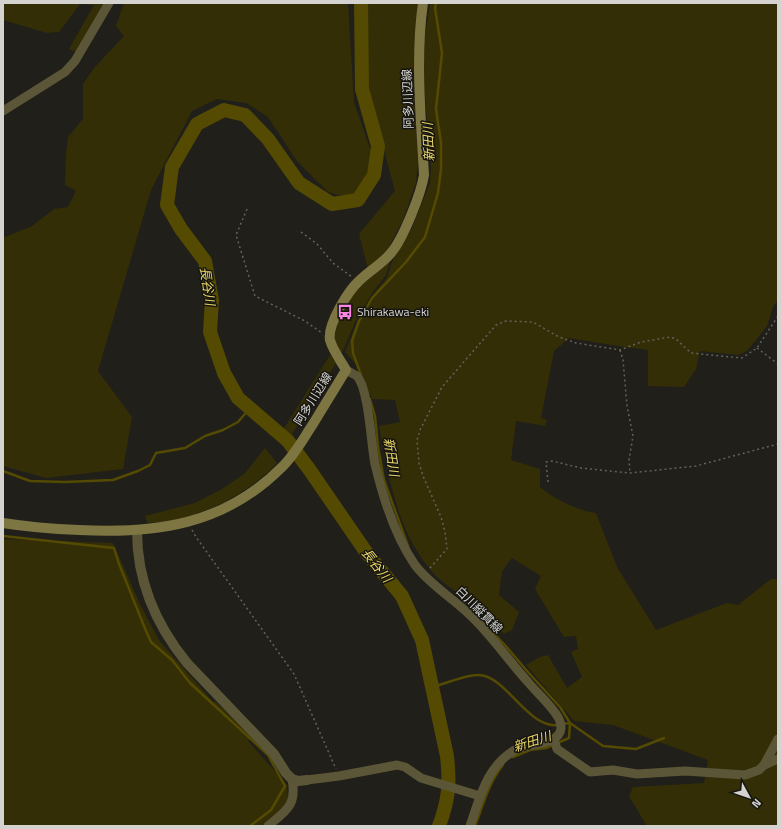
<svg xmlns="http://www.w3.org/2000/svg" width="781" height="829" font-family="'Titillium Web','Noto Sans JP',sans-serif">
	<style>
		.green { fill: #342e07 }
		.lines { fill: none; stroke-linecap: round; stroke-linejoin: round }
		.stream { stroke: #544a02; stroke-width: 2.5 }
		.river { stroke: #544a02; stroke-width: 14 }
		.path { stroke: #63625d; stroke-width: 1.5; stroke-dasharray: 2 3; stroke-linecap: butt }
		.minor { stroke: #5b5637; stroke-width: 9 }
		.tertiary { stroke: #5b5637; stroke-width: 10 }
		.secondary { stroke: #7d7542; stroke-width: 10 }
		.labels { text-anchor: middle; stroke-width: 3; stroke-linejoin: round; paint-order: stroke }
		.street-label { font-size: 12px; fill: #d4d3d0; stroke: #161510 }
		.poi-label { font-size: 12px; fill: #d4d3d0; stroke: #161510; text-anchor: start }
		.water-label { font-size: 13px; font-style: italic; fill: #ead767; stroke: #161510 }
	</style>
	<rect width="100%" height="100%" fill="#201f19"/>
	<g class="green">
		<path d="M3 3H106L76 52 69 49 94 5 80 4 59 32 47 33 3 20Z"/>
		<path d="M124 3H348L354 102 370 149 368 171 362 185 355 195H338L328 192 297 161 268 117 246 103 217 99 192 111 151 190 98 371 132 417 123 469 46 478 3 466V238L32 226 54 209 68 207 76 191 65 185 66 154 68 137 83 119V84L94 68 124 36 116 26Z"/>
		<path d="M367 3H418L413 74 418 162 416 183 403 220 388 249 368 269 359 234 395 191 369 94 367 57Z"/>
		<path d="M430 3H778V300L773 307 767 326 747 351 738 355 700 351 696 369 684 387 648 386V350L618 346 569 338 554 351 541 418 547 420 545 426 516 421 511 460 540 469V487C556 500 576 510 596 513L617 567 656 630 727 603 738 605 771 579H778V826H647L629 796 633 787 704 783 708 760 613 725 574 721 526 665 540 657 548 655 567 688 582 677 571 652 578 649 576 636 564 637 535 589 541 576 512 558 502 571 499 595 519 612 512 630 504 634C491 621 478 609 463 597 454 590 443 583 435 575 397 534 389 478 379 426L400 422 395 400 372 399 360 369 345 352 357 322 374 293 387 278 392 262 412 228 430 183 431 167 424 86V42Z"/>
		<path d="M390 262 386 275 373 292 356 320 341 355 335 342V330L340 318 350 298 359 287Z"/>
		<path d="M330 355 336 363 318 394 290 437 283 430Z"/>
		<path d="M265 448 277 463C251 491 213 511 175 520 166 522 157 522 148 523L145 516 195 503 222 489 244 474Z"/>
		<path d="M3 539 113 543 141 606 159 640 213 702 215 701 253 737 248 741 287 785 288 802 266 826H3Z"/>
	</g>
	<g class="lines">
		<g class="stream">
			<path d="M361 375 353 353 352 341 359 321 372 298 406 262 425 237 438 193 441 169V143L436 109 442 53 435 8 436 3"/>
			<path d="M370 399 375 416 378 447 384 480 408 546"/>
			<path d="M3 471 30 481 65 482 113 480 138 471 150 465 156 453 185 448 205 436 223 430 238 422 250 408"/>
			<path d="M3 536 114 548 119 564 146 631 151 642 172 660 190 683 268 755 285 786 271 810 250 826"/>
			<path d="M471 610 504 644 527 671 560 707 570 723 569 738 546 748 530 750 513 757"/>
			<path d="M432 687C445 684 465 675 477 675 505 673 527 729 558 725"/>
			<path d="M563 724 570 723 603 746 636 749 664 738"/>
			<path d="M475 826C483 805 489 782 503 765"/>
		</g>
		<path class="river" d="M361 3 362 89 378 146 374 175 358 200 332 204 299 183 268 139 245 115 224 110 197 124 172 167 167 205 181 229 205 261 212 300 210 332 224 373 238 398 288 441 309 469 366 552 402 596 422 640 447 756C450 784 449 799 439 826"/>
		<g class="path">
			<path d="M247 209 236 235 255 296 305 321 322 333"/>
			<path d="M301 232 317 244 333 263 352 277"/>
			<path d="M757 348 778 364"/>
			<path d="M620 350 623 360 627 406 633 436 629 460 630 473"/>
			<path d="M548 482 546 462 552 461 581 468 630 473 696 466 778 444"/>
			<path d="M192 530 196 537 294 674 336 769"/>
			<path d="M430 568 447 549 445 532 441 517 423 476 419 463 417 440 420 430 442 387 496 325 506 321 533 322 559 337 576 343 620 350 641 342 670 337 676 339 691 353 742 358 757 348 778 316"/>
		</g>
		<g class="minor">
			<path d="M3 111 65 72 75 61 109 3"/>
			<path d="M346 370C349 372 354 374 357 376 369 389 371 445 375 464 383 498 395 536 415 565 430 585 453 598 471 616 492 636 508 660 528 682 537 693 548 702 556 714 559 718 561 723 561 728 560 746 527 743 515 750 487 766 480 797 470 826"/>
			<path d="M554 739 557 749 590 772 613 770 637 774 685 771 745 775 759 770 764 765 778 739"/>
			<path d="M764 765 778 759"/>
			<path d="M307 780 339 776 397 765 405 767 421 778 480 796"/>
			<path d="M268 826C287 810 297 805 292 779"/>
		</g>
		<path class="tertiary" d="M137 531C137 580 156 625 187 663L274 754 286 773 292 779 298 781 307 780"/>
		<path class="secondary" d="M3 523C28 527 53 529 79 530 155 534 224 525 281 468 294 456 303 439 313 424 324 406 335 388 346 370 341 361 333 351 330 340 327 325 348 291 359 281 369 271 382 264 391 253 403 239 421 194 424 175 421 118 415 59 423 3"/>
	</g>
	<defs>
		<symbol id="bus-bare" viewBox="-9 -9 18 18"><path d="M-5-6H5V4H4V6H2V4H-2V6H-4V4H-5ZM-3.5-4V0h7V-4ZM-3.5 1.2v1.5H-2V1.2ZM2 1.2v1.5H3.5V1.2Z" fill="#fc86e4" stroke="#161510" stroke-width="2.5" paint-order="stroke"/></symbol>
	</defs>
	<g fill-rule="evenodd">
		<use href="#bus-bare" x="334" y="301" width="22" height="22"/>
	</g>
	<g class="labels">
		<g class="street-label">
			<text transform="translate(408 99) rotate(-92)" y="4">阿多川辺線</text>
			<text transform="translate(313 399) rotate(-58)" y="4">阿多川辺線</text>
			<text transform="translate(479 610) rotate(45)" y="4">白川縦貫線</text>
		</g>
		<g class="poi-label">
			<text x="357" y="316">Shirakawa-eki</text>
		</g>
		<g class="water-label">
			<text transform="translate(428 142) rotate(-93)" y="5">新田川</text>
			<text transform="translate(208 286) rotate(82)" y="5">長谷川</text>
			<text transform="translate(392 457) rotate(81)" y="5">新田川</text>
			<text transform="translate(377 565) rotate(52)" y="5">長谷川</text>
			<text transform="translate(532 741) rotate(-18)" y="5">新田川</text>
		</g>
	</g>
	<rect width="781" height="829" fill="none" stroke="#d4d3d0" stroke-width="8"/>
	<g transform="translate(749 797) rotate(130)" stroke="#161510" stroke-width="3" paint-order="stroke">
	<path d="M0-3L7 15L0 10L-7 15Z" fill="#d4d3d0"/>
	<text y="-6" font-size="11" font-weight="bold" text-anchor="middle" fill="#d4d3d0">N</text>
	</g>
</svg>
